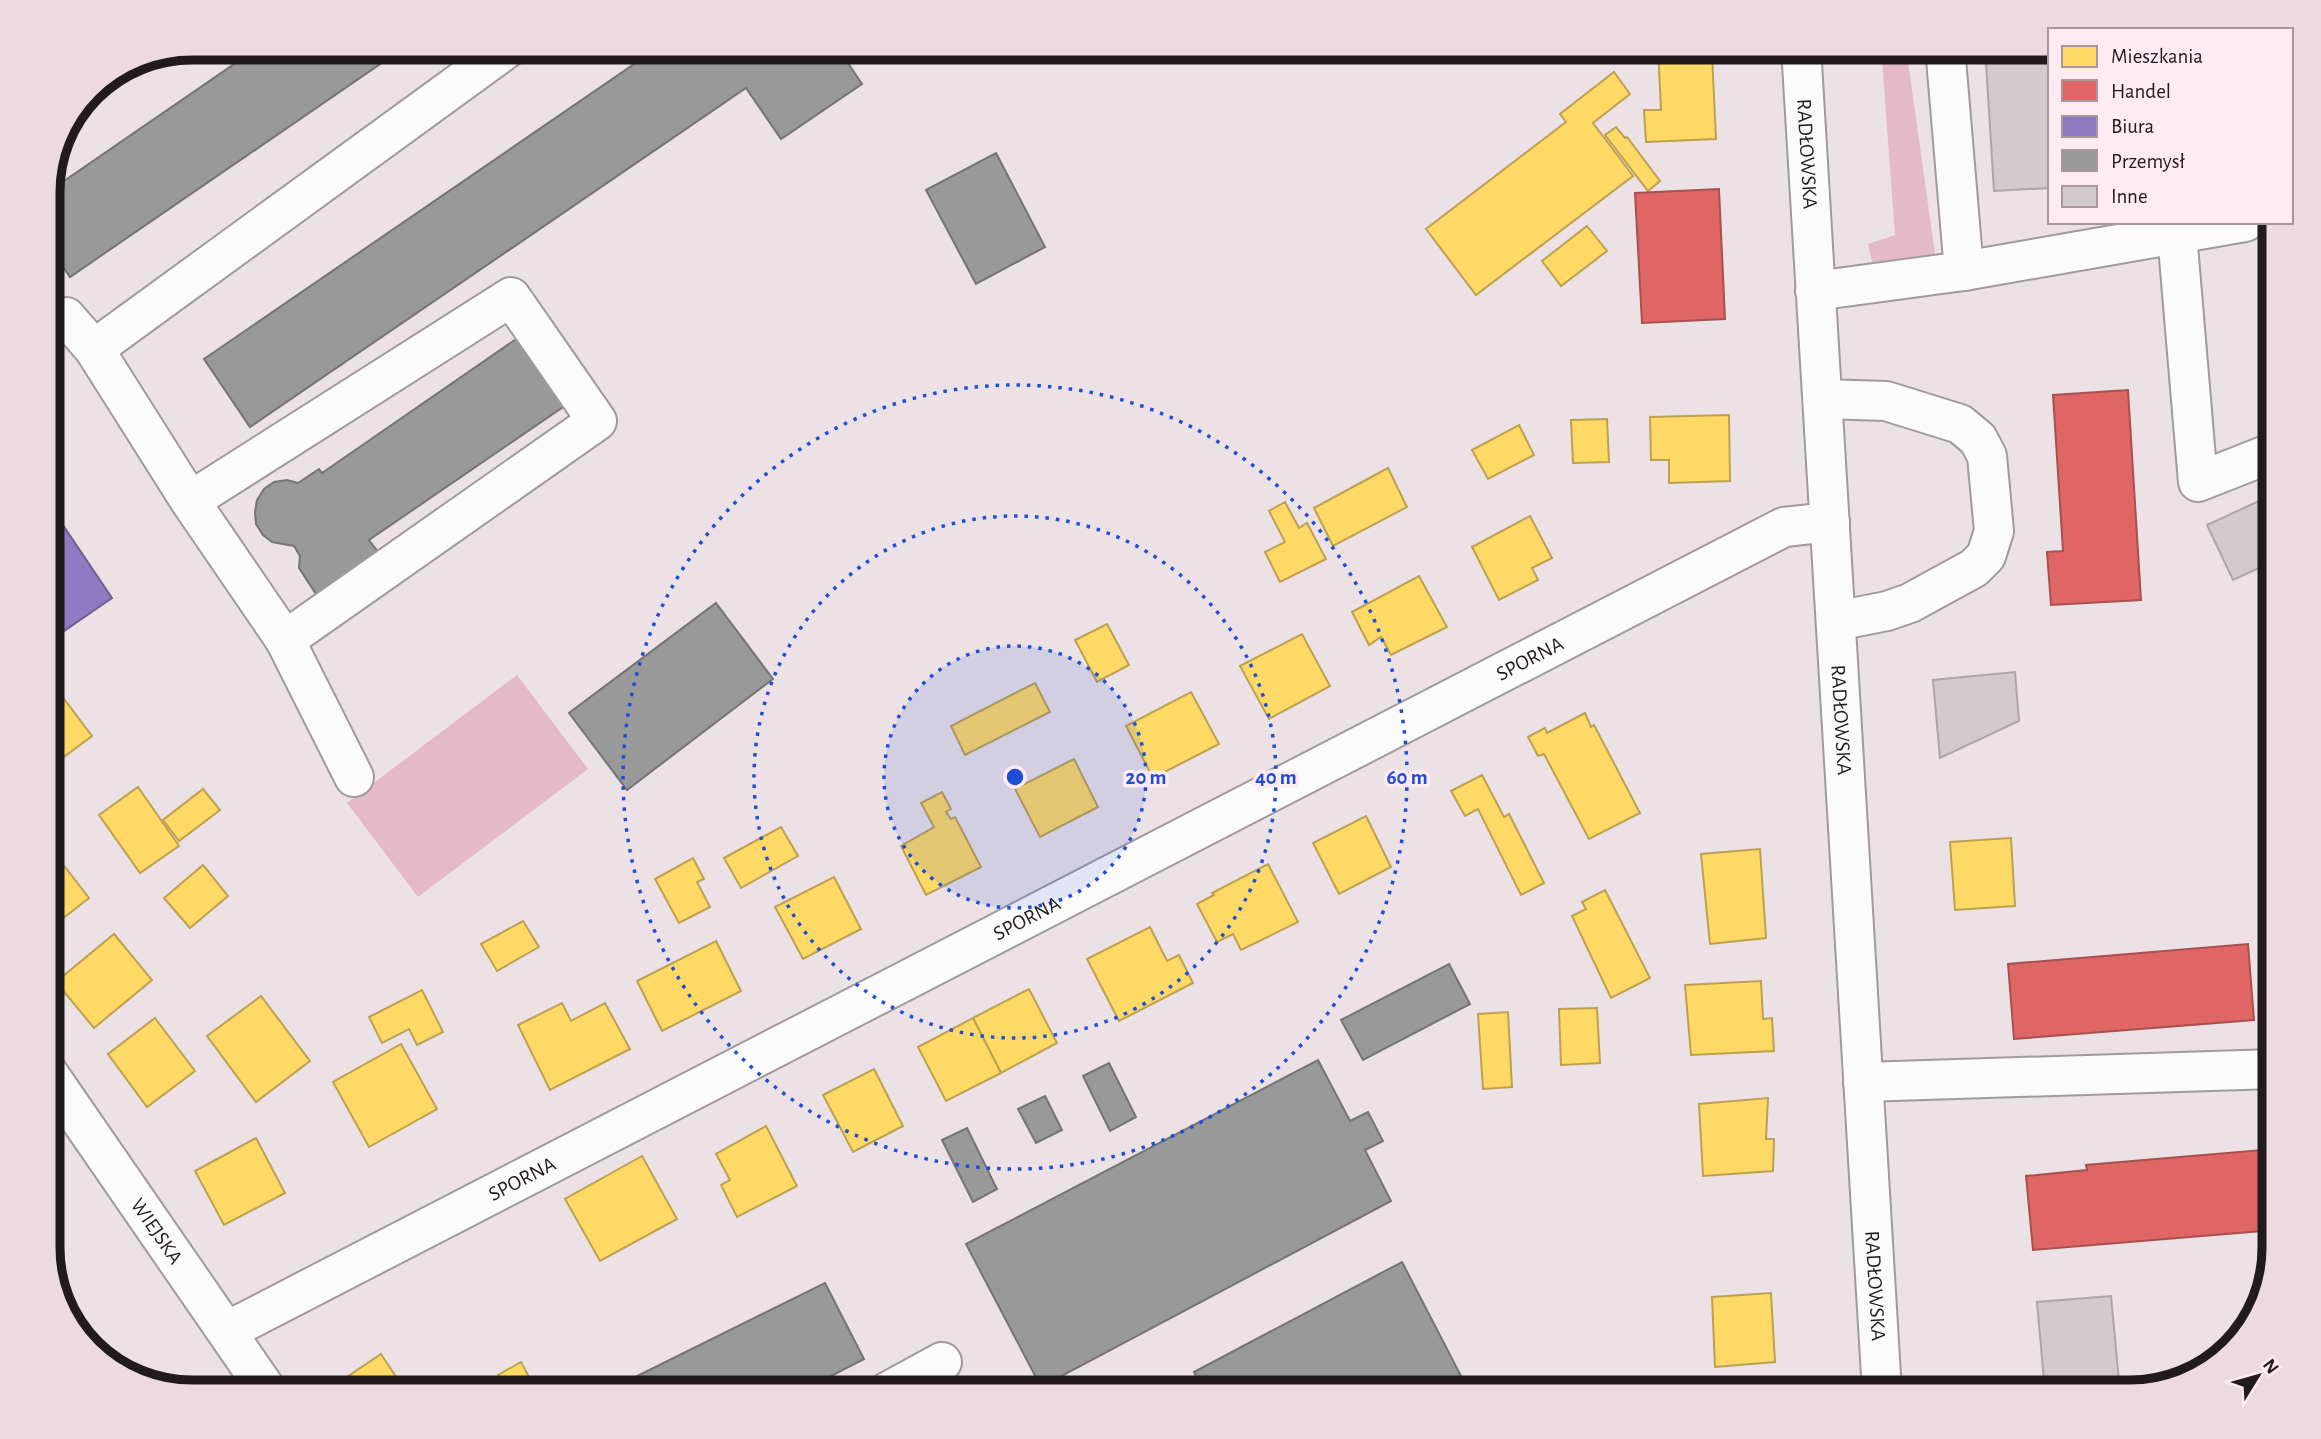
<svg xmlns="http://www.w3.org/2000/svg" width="2321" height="1439" font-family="'Alegreya Sans',sans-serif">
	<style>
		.green { fill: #e4bac9 }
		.homes { fill: #ffd966; stroke: #bda050; stroke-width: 2 }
		.shops { fill: #e06666; stroke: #a75050; stroke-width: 2 }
		.offices { fill: #8e7cc3; stroke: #6e5f91; stroke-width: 2 }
		.industry { fill: #999; stroke: #757374; stroke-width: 2 }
		.building { fill: #d2cacc; stroke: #ada6a8; stroke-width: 2 }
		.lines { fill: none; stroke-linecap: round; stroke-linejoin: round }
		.minor-casing { stroke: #a19a9c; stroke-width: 42 }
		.minor { stroke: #fcfbfb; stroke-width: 38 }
		.ring { fill: none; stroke: #1d4ed8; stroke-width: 3.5; stroke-dasharray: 3.5 7 }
		.labels { text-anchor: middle; stroke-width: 7; stroke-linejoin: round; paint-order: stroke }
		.street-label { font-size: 21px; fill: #221b1d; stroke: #ffeaf1 }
		.rim { fill: none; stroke: #221b1d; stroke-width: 9 }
		.centre { fill: #1d4ed8; stroke: #ffeaf1; stroke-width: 3.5 }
		.ring-label { font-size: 21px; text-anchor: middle; font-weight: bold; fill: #1d4ed8; stroke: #ffeaf1; stroke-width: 7; stroke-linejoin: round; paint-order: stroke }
	</style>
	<rect width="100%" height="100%" fill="#ece2e5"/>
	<g class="green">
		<path d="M1881 47H1906L1935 254 1872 262 1868 244 1895 235Z"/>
		<path d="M517 675 588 769 418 897 347 803Z"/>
	</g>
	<g class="homes">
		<path d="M1658 47H1724V54H1712L1716 139 1646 142 1644 110H1661Z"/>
		<path d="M1614 72 1630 94 1593 123 1633 176 1476 295 1426 229 1566 122 1560 114Z"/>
		<path d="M1616 127 1625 138 1627 137 1660 181 1648 191 1605 135Z"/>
		<path d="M1587 226 1607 251 1561 286 1542 261Z"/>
		<path d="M1729 415 1730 481 1669 483V460H1651L1650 417Z"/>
		<path d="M1607 419 1609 462 1573 463 1571 420Z"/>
		<path d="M1519 425 1534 455 1488 479 1472 450Z"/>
		<path d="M1388 468 1407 507 1333 546 1314 508Z"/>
		<path d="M1285 502 1299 528 1307 523 1326 559 1280 582 1265 552 1285 542 1269 511Z"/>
		<path d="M1530 516 1552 558 1532 568 1538 580 1499 600 1472 547Z"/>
		<path d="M1419 576 1447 627 1391 655 1381 637 1369 645 1352 612Z"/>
		<path d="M1107 624 1129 665 1097 682 1075 640Z"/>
		<path d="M1302 634 1330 686 1269 719 1240 666Z"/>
		<path d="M52 683 92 736 61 759 48 742V686Z"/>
		<path d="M1035 683 1050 712 965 755 951 726Z"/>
		<path d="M1191 692 1219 744 1153 778 1126 726Z"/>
		<path d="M1585 713 1591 727 1594 725 1640 813 1589 839 1544 754 1538 756 1528 737 1545 728 1547 733Z"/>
		<path d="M1074 759 1098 807 1040 837 1015 789Z"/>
		<path d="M1482 775 1504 817 1509 814 1544 883 1521 895 1478 809 1465 816 1451 791Z"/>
		<path d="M138 787 179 846 140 873 99 815Z"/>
		<path d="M203 789 220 810 179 841 163 820Z"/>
		<path d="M942 792 951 809 946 812 951 819 955 817 981 867 926 895 901 846 934 827 921 803Z"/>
		<path d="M1366 816 1391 867 1339 894 1313 843Z"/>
		<path d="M781 827 798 856 741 888 724 858Z"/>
		<path d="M2011 838 2015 906 1955 910 1950 842Z"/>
		<path d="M48 845 89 898 48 930Z"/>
		<path d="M1760 849 1766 938 1710 944 1701 854Z"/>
		<path d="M693 858 704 879 697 882 710 907 679 923 655 879Z"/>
		<path d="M1268 864 1298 922 1241 950 1233 934 1217 942 1197 904 1214 895 1212 893Z"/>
		<path d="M203 865 228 896 190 928 164 898Z"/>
		<path d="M834 877 861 929 803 959 775 907Z"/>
		<path d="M1605 890 1650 978 1611 998 1572 916 1586 909 1582 902Z"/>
		<path d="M523 921 539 947 497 971 481 944Z"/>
		<path d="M1150 927 1167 961 1179 955 1193 983 1119 1021 1087 959Z"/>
		<path d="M114 934 152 980 94 1028 56 982Z"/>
		<path d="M716 941 741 991 662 1031 637 981Z"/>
		<path d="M1761 981 1763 1019 1772 1018 1774 1051 1691 1055 1685 985Z"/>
		<path d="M1029 989 1057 1043 1001 1073 973 1018Z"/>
		<path d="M422 990 443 1032 417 1045 409 1029 382 1043 369 1017Z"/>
		<path d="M261 996 310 1061 256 1102 207 1036Z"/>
		<path d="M562 1003 571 1021 605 1003 630 1049 550 1090 518 1025Z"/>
		<path d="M1597 1008 1600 1063 1561 1065 1559 1009Z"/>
		<path d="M1508 1012 1512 1087 1483 1089 1478 1014Z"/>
		<path d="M155 1018 195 1071 147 1107 108 1054Z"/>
		<path d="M973 1018 1001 1073 946 1101 918 1047Z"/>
		<path d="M401 1044 437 1109 369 1147 333 1082Z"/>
		<path d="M874 1069 903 1126 853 1152 823 1095Z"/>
		<path d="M1768 1098 1766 1139H1774L1773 1171 1703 1176 1699 1104Z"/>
		<path d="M766 1126 797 1186 737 1217 721 1185 730 1180 716 1154Z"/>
		<path d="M256 1138 285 1193 224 1225 195 1171Z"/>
		<path d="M642 1156 677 1219 600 1261 565 1199Z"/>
		<path d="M1771 1293 1775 1362 1715 1367 1712 1297Z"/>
		<path d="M381 1354 406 1392H325Z"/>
		<path d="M521 1362 537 1392H508L498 1375Z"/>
	</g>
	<g class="shops">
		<path d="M1719 189 1725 319 1642 323 1635 193Z"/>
		<path d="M2128 390 2141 600 2051 605 2047 552 2063 551 2053 395Z"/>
		<path d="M2248 944 2254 1020 2014 1039 2008 964Z"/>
		<path d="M2274 1149V1230L2033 1250 2026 1176 2087 1170 2086 1165Z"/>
	</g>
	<path class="offices" d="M48 503 112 598 48 642Z"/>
	<g class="industry">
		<path d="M259 47H405L70 277 48 245V192Z"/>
		<path d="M659 47H837L862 84 781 139 746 88 250 427 204 359Z"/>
		<path d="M996 153 1045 247 976 284 926 190Z"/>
		<path d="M519 337 566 405 369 540 378 552 316 594 299 568 300 556 294 546 272 542 263 535 256 524 255 512 257 500 264 489 274 482 287 480 298 483 319 469 322 473Z"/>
		<path d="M716 603 773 679 627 790 569 713Z"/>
		<path d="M1449 964 1470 1004 1363 1060 1341 1020Z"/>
		<path d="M1318 1060 1350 1121 1368 1112 1383 1141 1365 1150 1391 1201 1041 1387 966 1244Z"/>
		<path d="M1109 1063 1136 1117 1110 1131 1083 1076Z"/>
		<path d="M1045 1096 1062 1130 1036 1143 1018 1109Z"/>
		<path d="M967 1128 997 1189 973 1202 942 1140Z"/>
		<path d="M1402 1262 1461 1376 1431 1392H1204L1194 1372Z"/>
		<path d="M825 1283 864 1359 800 1392H615L613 1388Z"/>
	</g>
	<g class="building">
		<path d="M1985 47H2050V188L1994 191Z"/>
		<path d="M2274 494V561L2233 580 2207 525Z"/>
		<path d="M2015 672 2019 721 1940 758 1933 680Z"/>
		<path d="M2111 1296 2120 1392H2045L2037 1302Z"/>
	</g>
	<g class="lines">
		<defs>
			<g id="minor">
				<path id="s1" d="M1801 47 1882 1392"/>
				<path d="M2177 234 2198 482 2274 452"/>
				<path d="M1964 271 2245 222"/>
				<path d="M1815 291 1964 271 1945 47"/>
				<path d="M48 330 66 317 94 349 190 501 285 640 597 421 511 297 190 501"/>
				<path d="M94 349 509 47"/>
				<path d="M1823 399 1886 401 1960 424 1978 439 1987 456 1994 531 1986 556 1974 568 1910 603 1887 611 1836 621"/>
				<path d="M285 640 354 777"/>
				<path id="s2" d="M48 1073 268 1392"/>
				<path d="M1863 1082 2274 1069"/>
				<path id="s3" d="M227 1331 1784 527 1830 522"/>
				<path d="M887 1392 942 1362"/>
			</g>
		</defs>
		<use href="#minor" class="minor-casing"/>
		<use href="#minor" class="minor"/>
	</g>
	<circle cx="1015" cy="777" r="131" fill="#1d4ed8" fill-opacity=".12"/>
	<g class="ring">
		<circle cx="1015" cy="777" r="131"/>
		<circle cx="1015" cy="777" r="261"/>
		<circle cx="1015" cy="777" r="392"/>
	</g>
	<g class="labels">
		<g class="street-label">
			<text dy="7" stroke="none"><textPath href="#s1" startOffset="107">RADŁOWSKA</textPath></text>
			<text dy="7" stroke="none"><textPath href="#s3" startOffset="1466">SPORNA</textPath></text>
			<text dy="7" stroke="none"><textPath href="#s1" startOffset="674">RADŁOWSKA</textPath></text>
			<text dy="7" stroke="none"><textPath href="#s3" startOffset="900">SPORNA</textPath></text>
			<text dy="7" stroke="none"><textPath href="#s3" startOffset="332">SPORNA</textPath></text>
			<text dy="7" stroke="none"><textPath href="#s2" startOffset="192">WIEJSKA</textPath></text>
			<text dy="7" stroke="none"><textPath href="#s1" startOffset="1241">RADŁOWSKA</textPath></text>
		</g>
	</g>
	<path d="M0 0H2321V1439H0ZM192 60H2130A132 132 0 0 1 2262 192V1248A132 132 0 0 1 2130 1380H192A132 132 0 0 1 60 1248V192A132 132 0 0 1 192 60Z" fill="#edd9e0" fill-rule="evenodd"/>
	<path class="rim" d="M192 60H2130A132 132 0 0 1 2262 192V1248A132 132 0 0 1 2130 1380H192A132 132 0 0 1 60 1248V192A132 132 0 0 1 192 60Z"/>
	<circle cx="1015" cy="777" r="10" class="centre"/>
	<g class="ring-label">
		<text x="1146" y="784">20 m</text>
		<text x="1276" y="784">40 m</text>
		<text x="1407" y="784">60 m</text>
	</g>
	<rect x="2048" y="28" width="245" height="196" fill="#ffeaf1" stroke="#a7979c" stroke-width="2"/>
	<rect x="2062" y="46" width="35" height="21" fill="#ffd966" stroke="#a7979c" stroke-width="2"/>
	<text x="2111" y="63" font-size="21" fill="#221b1d">Mieszkania</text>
	<rect x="2062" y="80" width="35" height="21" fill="#e06666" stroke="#a7979c" stroke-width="2"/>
	<text x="2111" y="98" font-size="21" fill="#221b1d">Handel</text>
	<rect x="2062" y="116" width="35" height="21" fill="#8e7cc3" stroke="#a7979c" stroke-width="2"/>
	<text x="2111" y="133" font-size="21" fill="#221b1d">Biura</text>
	<rect x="2062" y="150" width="35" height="21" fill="#999999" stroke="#a7979c" stroke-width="2"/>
	<text x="2111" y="168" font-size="21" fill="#221b1d">Przemysł</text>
	<rect x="2062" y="186" width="35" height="21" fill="#d2cacc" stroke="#a7979c" stroke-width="2"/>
	<text x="2111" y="203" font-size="21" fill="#221b1d">Inne</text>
	<g transform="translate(2258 1376) rotate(53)" stroke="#ffeaf1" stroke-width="5" paint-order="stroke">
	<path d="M0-5L12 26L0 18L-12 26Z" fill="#221b1d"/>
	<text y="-10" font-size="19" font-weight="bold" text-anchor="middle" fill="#221b1d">N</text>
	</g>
</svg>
